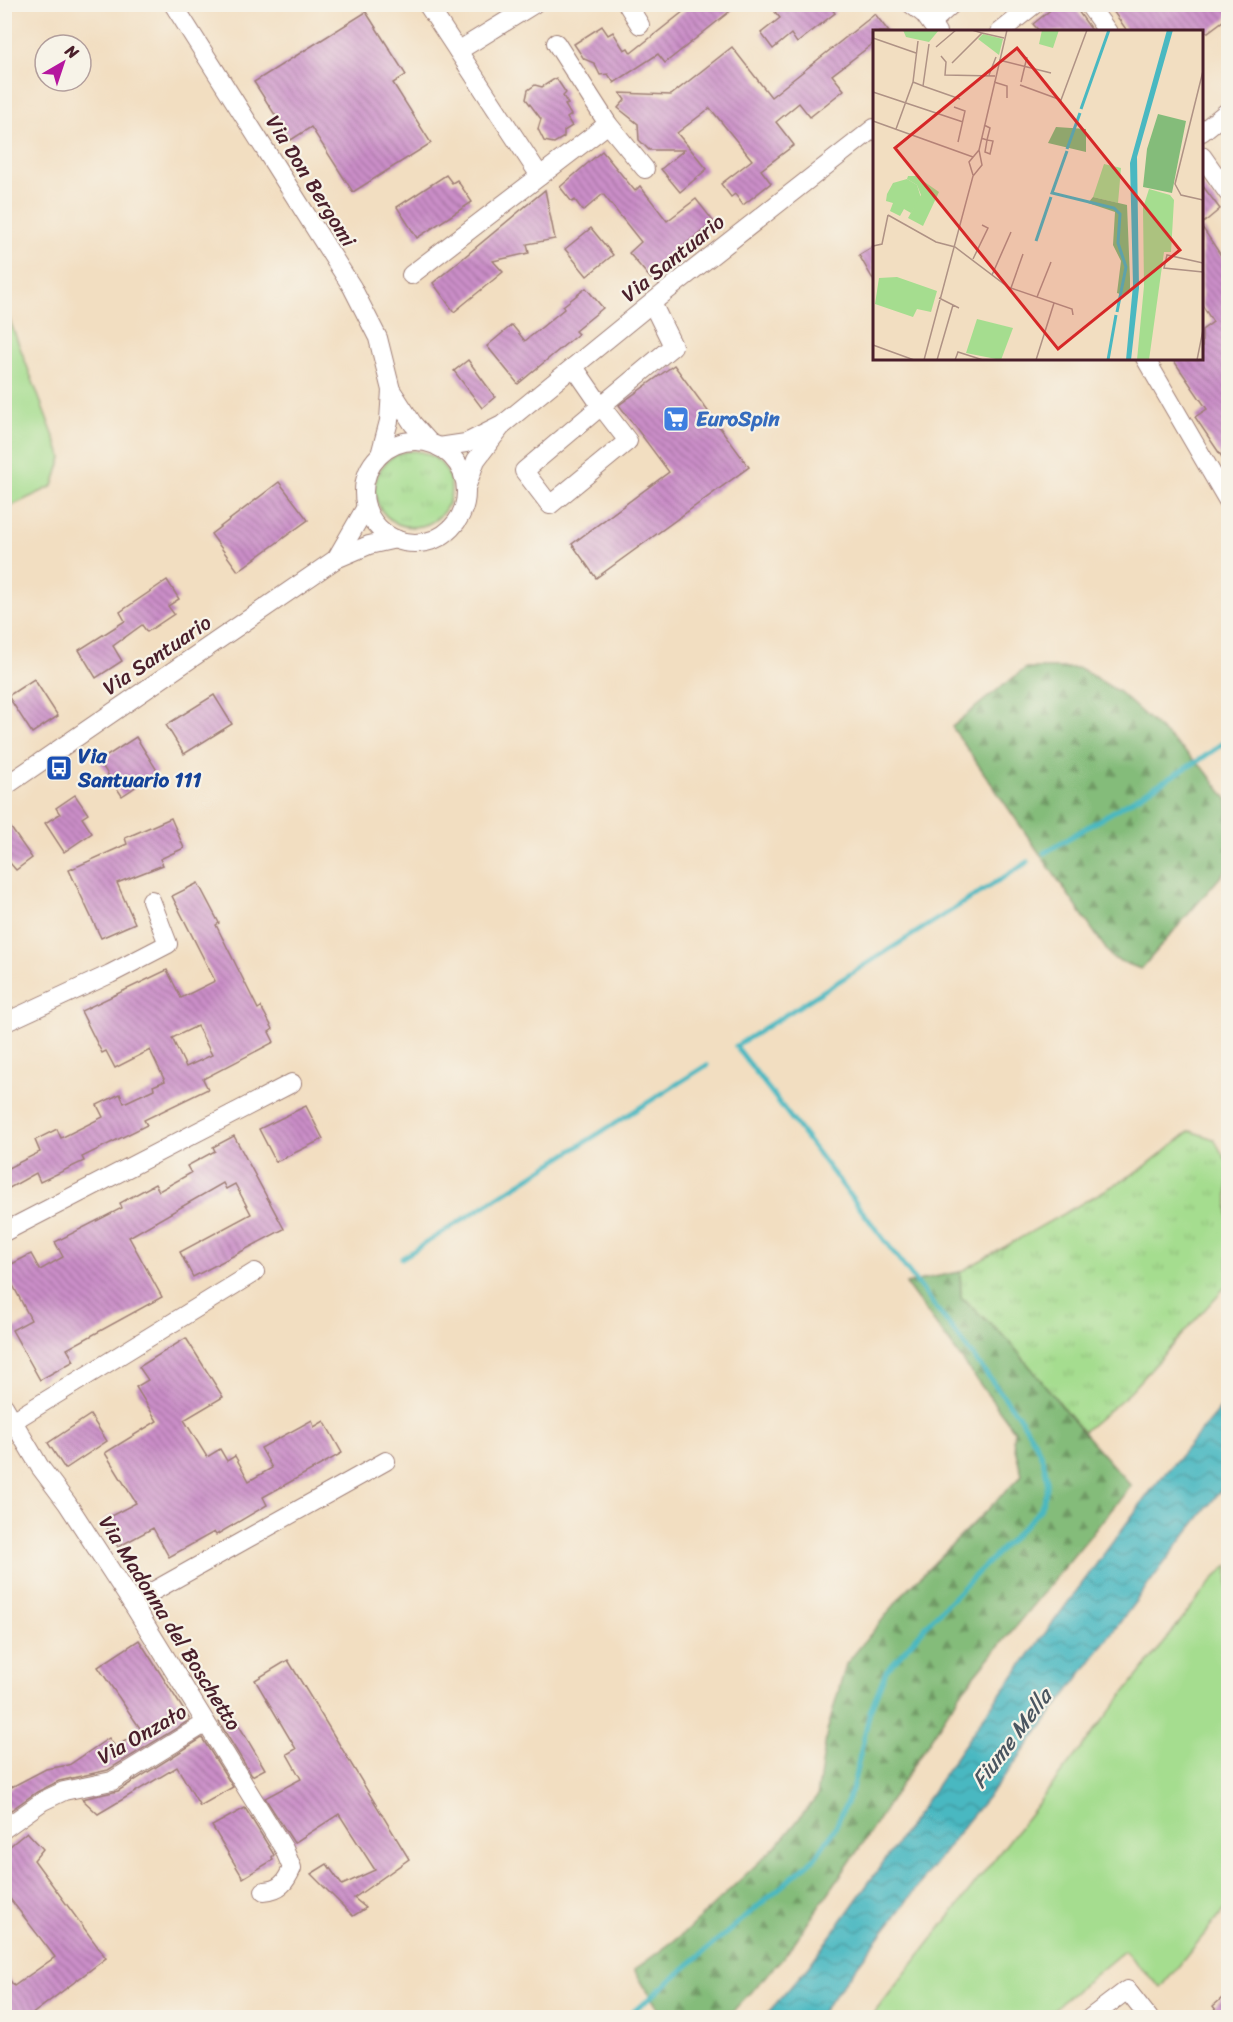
<svg xmlns="http://www.w3.org/2000/svg" width="1233" height="2022" font-family="Sriracha,sans-serif">
	<style>
		.grass { fill: url(#grass-tufts); stroke: #787e5d; stroke-width: 1.5 }
		.forest { fill: url(#forest-firs); stroke: #676e52; stroke-width: 1.5 }
		.green { fill: #a5dd8f; stroke: #787e5d; stroke-width: 1.5 }
		.water { fill: url(#water-waves); stroke: #4a6c76; stroke-width: 1.5 }
		.lines { fill: none; stroke-linecap: round; stroke-linejoin: round }
		.stream { stroke: #49b8c1; stroke-width: 5 }
		.building { fill: url(#building-back-hatch); fill-rule: evenodd }
		.minor-casing { stroke: #9e7e76; stroke-width: 20 }
		.minor { stroke: #fff; stroke-width: 18 }
		.labels { text-anchor: middle; stroke-width: 4.5; stroke-linejoin: round; paint-order: stroke }
		.street-label { font-size: 21px; fill: #4a1f2b; stroke: #f7f3e8 }
		.shop-label { font-size: 21px; font-weight: bold; fill: #366cbe; stroke: #f7f3e8; text-anchor: start }
		.transit-label { font-size: 21px; font-weight: bold; fill: #164399; stroke: #f7f3e8; text-anchor: start }
		.water-label { font-size: 22px; font-style: italic; fill: #4a5560; stroke: #f7f3e8 }
		.inset-river { fill: none; stroke: #49b8c1; stroke-width: 3 }
		.inset-road { fill: none; stroke: #af9285; stroke-width: 1.5 }
		.view { fill: #d62828; fill-opacity: 0.15; stroke: #d62828; stroke-width: 3 }
		.inset-edge { fill: none; stroke: #4a1f2b; stroke-width: 3 }
	</style>
	<defs>
		<pattern id="grass-tufts" width="24" height="20" patternUnits="userSpaceOnUse" patternTransform="scale(1.5)"><rect width="24" height="20" fill="#a5dd8f"/><path d="M3 7l-1-3M5 7V3M7 7l1-3M15 17l-1-3M17 17v-4M19 17l1-3" fill="none" stroke="#90bd7c"/></pattern>
		<pattern id="forest-firs" width="22" height="20" patternUnits="userSpaceOnUse" patternTransform="scale(1.5)"><rect width="22" height="20" fill="#84bc7a"/><path d="M5 1l3.5 6h-7zM16 11l3.5 6h-7z" fill="#6e9864"/></pattern>
		<pattern id="water-waves" width="16" height="10" patternUnits="userSpaceOnUse" patternTransform="scale(1.5)"><rect width="16" height="10" fill="#49b8c1"/><path d="M0 5q4-4 8 0t8 0" fill="none" stroke="#3f959d"/></pattern>
		<pattern id="building-back-hatch" width="6" height="6" patternUnits="userSpaceOnUse" patternTransform="scale(1.5)"><rect width="6" height="6" fill="#ca8ec8"/><path d="M-1 5l2 2M0 0l6 6M5-1l2 2" fill="none" stroke="#a673a3"/></pattern>
	</defs>
	<rect width="100%" height="100%" fill="#f7f3e8"/>
	<filter id="ink" filterUnits="userSpaceOnUse"><feTurbulence type="fractalNoise" baseFrequency=".0167" numOctaves="2"/><feDisplacementMap in="SourceGraphic" scale="12" xChannelSelector="R" yChannelSelector="G"/><feConvolveMatrix kernelMatrix="1 2 1 2 8 2 1 2 1" color-interpolation-filters="sRGB"/></filter>
	<filter id="wash" filterUnits="userSpaceOnUse"><feTurbulence type="fractalNoise" baseFrequency=".008" numOctaves="4" result="noise"/><feDisplacementMap in="SourceGraphic" scale="24" xChannelSelector="R" yChannelSelector="G"/><feGaussianBlur stdDeviation="1.35" result="paint"/><feColorMatrix in="noise" values="0 0 0 0 0 0 0 0 0 0 0 0 0 0 0 0 0 1.4 0 .05"/><feComposite in="paint" operator="in"/></filter>
	<g filter="url(#wash)">
		<rect width="100%" height="100%" fill="#f2dec1"/>
		<g class="grass">
			<circle cx="413" cy="489" r="38"/>
			<path d="M1190 1131 1214 1139 1228 1164V1284L1126 1396 1083 1432 1008 1340 961 1297 960 1272 1139 1171Z"/>
		</g>
		<g class="forest">
			<path d="M1026 668H1080L1119 692 1205 770 1228 800V868L1141 969 1112 958 952 727 988 697Z"/>
			<path d="M960 1272 961 1297 1008 1340 1083 1432 1131 1486 959 1695 867 1837 787 1953 732 2012 661 2013 634 1970 683 1934 779 1843 817 1797 827 1732 846 1664 905 1592 1022 1475 1013 1441 1014 1430 906 1284 929 1278Z"/>
		</g>
		<g class="green">
			<path d="M5 308 62 458 53 486 5 509Z"/>
			<path d="M1228 1565V1905L1161 1988 1124 1951 1044 2017H871L1211 1582Z"/>
		</g>
		<path class="water" d="M1228 1399V1481L1183 1538 1008 1772 967 1822 818 2017H764L808 1967 893 1849 986 1713 1152 1489Z"/>
		<g class="lines">
			<g class="stream">
				<path d="M1044 853 1201 759 1228 740"/>
				<path d="M402 1258 707 1065"/>
				<path d="M626 2018 816 1857 835 1828 852 1790 870 1711 886 1671 936 1615 1040 1510C1042 1502 1047 1494 1047 1486 1048 1460 1032 1436 1018 1415L736 1046 1028 862"/>
			</g>
		</g>
		<g id="blocks">
			<g class="building">
				<path d="M693 4H739L665 63 658 54 614 83 608 74 600 75 594 63 584 59 574 44 602 26 608 35 613 32 624 50 628 48 631 53Z"/>
				<path d="M785 4H828L835 13 797 43 791 34 773 49 761 33 780 18 775 12Z"/>
				<path d="M1058 4H1073L1093 32H1040L1033 24Z"/>
				<path d="M1108 4H1228V17L1208 32H1128Z"/>
				<path d="M366 12 406 75 393 83 431 143 353 192 311 127 291 140 254 82Z"/>
				<path d="M875 14 889 32H874V43L832 75 844 90 810 117 799 103 776 122 794 145 761 170 771 183 743 205 735 194 731 197 721 184 752 160 710 108 677 133 707 169 680 192 661 169 684 150H649L639 140 638 124 618 108 625 100 620 93 671 95 732 47 771 97Z"/>
				<path d="M556 78 566 93 563 96 568 104 565 105 571 115 567 118 572 126 564 131V137L554 143 544 141 538 129 541 119 526 99 528 90 535 85 542 87Z"/>
				<path d="M602 151 635 191 640 186 667 221 696 199 714 222 679 249 683 253 651 279 629 253 641 242 603 194 583 211 575 200 572 202 560 187Z"/>
				<path d="M446 175 452 183 457 180 472 202 417 238 397 207Z"/>
				<path d="M1202 185 1220 209 1202 224Z"/>
				<path d="M545 190 555 239 527 244 529 253 493 261 503 272 454 312 433 283Z"/>
				<path d="M1202 227 1228 266V466L1195 417 1207 409 1172 358H1202V330L1213 322 1202 305Z"/>
				<path d="M591 228 613 255 587 276 565 249Z"/>
				<path d="M874 246V281L859 255Z"/>
				<path d="M586 288 603 308 575 331 578 334 518 384 487 346 512 325 525 341 564 309 563 306Z"/>
				<path d="M468 360 495 397 482 408 454 371Z"/>
				<path d="M674 365 749 467 596 578 572 544 669 472 619 405Z"/>
				<path d="M279 482 308 520 238 571 211 534Z"/>
				<path d="M167 580 179 599 168 606 174 614 147 632 142 625 113 646 122 661 96 678 79 650 125 621 120 612Z"/>
				<path d="M34 679 58 716 32 733 8 696Z"/>
				<path d="M214 695 232 724 184 754 166 725Z"/>
				<path d="M136 737 158 772 122 796 99 761Z"/>
				<path d="M75 795 88 814 82 818 92 833 64 852 45 823 60 814 56 808Z"/>
				<path d="M4 818 32 858 16 870 10 863 4 867Z"/>
				<path d="M171 818 184 848 160 859 163 865 117 883 135 923 101 938 69 870 127 844 125 838Z"/>
				<path d="M198 883 219 923 216 925 258 1009 261 1007 273 1029 269 1032 274 1042 203 1079 208 1089 144 1120 147 1125 82 1157 84 1161 40 1182 36 1173 4 1191V1170L40 1152 35 1140 57 1129 61 1138 103 1117 97 1105 120 1094 124 1103 154 1089 153 1086 165 1081 150 1050 115 1068 106 1051 102 1053 81 1011 167 970 181 998 215 981 172 896ZM197 1026 212 1055 186 1067 172 1038Z"/>
				<path d="M306 1106 323 1139 276 1162 259 1129Z"/>
				<path d="M234 1136 284 1229 193 1277 180 1252 251 1214 235 1184 226 1189 223 1183 129 1237 162 1297 67 1349 74 1361 40 1380 12 1330 31 1320 4 1268 31 1254 40 1270 63 1257 55 1242 122 1208 120 1203 155 1184 159 1191 191 1173 187 1166 215 1151 213 1147Z"/>
				<path d="M186 1338 223 1397 184 1420 207 1457 220 1449 227 1461 235 1456 249 1481 272 1468 261 1448 312 1420 314 1427 324 1421 342 1453 263 1497 267 1505 216 1535 214 1532 169 1557 153 1528 118 1547 103 1520 136 1503 105 1453 157 1421 136 1387 148 1380 139 1367Z"/>
				<path d="M90 1415 107 1441 65 1469 48 1443Z"/>
				<path d="M139 1640 190 1720 108 1770 59 1781 37 1792 11 1810 4 1803V1791L46 1769 69 1765 109 1738 115 1747 142 1731 98 1667Z"/>
				<path d="M288 1660 409 1859 354 1898 366 1908 353 1916 311 1874 327 1864 342 1885 375 1870 339 1814 294 1843 265 1798 301 1779 287 1754 296 1749 255 1680Z"/>
				<path d="M232 1714 265 1769 252 1776 219 1722Z"/>
				<path d="M202 1738 233 1787 200 1806 177 1767 98 1814 82 1799 118 1791Z"/>
				<path d="M245 1808 274 1855 272 1857 273 1860 243 1878 212 1826Z"/>
				<path d="M27 1832 43 1849 34 1860 106 1958 27 2018H4V1972L14 1986 55 1957 4 1891V1851Z"/>
				<path d="M1228 1993V2018H1222L1213 2006Z"/>
			</g>
		</g>
	</g>
	<g filter="url(#ink)">
		<use href="#blocks" fill-opacity="0" stroke="#9e7e76" stroke-width="1.5"/>
		<g class="lines">
			<defs>
				<g id="minor">
					<path d="M173 4 352 287 378 338 391 390 413 424 429 442"/>
					<path d="M427 4 540 176"/>
					<path d="M627 4 640 25"/>
					<path d="M911 4 924 14 937 32"/>
					<path d="M1088 4 1108 32"/>
					<path d="M931 23 952 4"/>
					<path d="M1000 32 1035 4"/>
					<path d="M458 51 534 4"/>
					<path d="M608 124 645 169"/>
					<path d="M1202 132 1228 111"/>
					<path d="M1202 156 1228 193"/>
					<path d="M411 275 608 124 556 43"/>
					<path d="M1145 358 1228 501"/>
					<path d="M574 367 601 406 524 471 550 505 628 441 601 406 673 346 652 303"/>
					<circle cx="415" cy="492" r="51"/>
					<path d="M439 447 466 443 502 425 664 293 874 128"/>
					<path d="M380 455 389 421 391 390"/>
					<path d="M466 488 476 460 501 427"/>
					<path d="M336 559 366 507"/>
					<path d="M4 787 336 559 369 545 396 539"/>
					<path d="M4 1023 110 974 168 944 151 900"/>
					<path d="M4 1232 292 1083"/>
					<path d="M4 1406 40 1467 67 1503 132 1603 284 1849 292 1868C286 1882 280 1890 264 1891"/>
					<path d="M13 1421 255 1272"/>
					<path d="M132 1603 386 1461"/>
					<path d="M4 1829 43 1801 64 1791 112 1781 206 1723"/>
					<path d="M1090 2018 1127 1990 1149 2018"/>
				</g>
			</defs>
			<use href="#minor" class="minor-casing"/>
			<use href="#minor" class="minor"/>
		</g>
	</g>
	<defs>
		<symbol id="supermarket-square" viewBox="-11 -11 22 22"><rect x="-9" y="-9" width="18" height="18" rx="4" fill="#3f7fe0" stroke="#f7f3e8"/><path d="M-6-5.5h2.5l.6 2H6L4.5 2H-2.5L-4.4-4H-6ZM-1.5 3.2a1.3 1.3 0 1 0 .1 0ZM3 3.2a1.3 1.3 0 1 0 .1 0Z" fill="#fff"/></symbol>
		<symbol id="bus-square" viewBox="-11 -11 22 22"><rect x="-9" y="-9" width="18" height="18" rx="4" fill="#1a4fb4" stroke="#f7f3e8"/><path d="M-5-6H5V4H4V6H2V4H-2V6H-4V4H-5ZM-3.5-4V0h7V-4ZM-3.5 1.2v1.5H-2V1.2ZM2 1.2v1.5H3.5V1.2Z" fill="#fff"/></symbol>
	</defs>
	<g fill-rule="evenodd">
		<use href="#supermarket-square" x="661" y="404" width="30" height="30"/>
		<use href="#bus-square" x="44" y="753" width="30" height="30"/>
	</g>
	<g class="labels">
		<g class="street-label">
			<text transform="translate(311 181) rotate(58)" y="7">Via Don Bergomi</text>
			<text transform="translate(673 258) rotate(-39)" y="7">Via Santuario</text>
			<text transform="translate(157 655) rotate(-34)" y="7">Via Santuario</text>
			<text transform="translate(170 1623) rotate(58)" y="7">Via Madonna del Boschetto</text>
			<text transform="translate(142 1734) rotate(-30)" y="7">Via Onzato</text>
		</g>
		<g class="shop-label">
			<text x="696" y="426">EuroSpin</text>
		</g>
		<g class="transit-label">
			<text x="78" y="763">Via<tspan x="78" dy="24">Santuario 111</tspan></text>
		</g>
		<g class="water-label">
			<text transform="translate(1011 1738) rotate(-53)" y="8">Fiume Mella</text>
		</g>
	</g>
	<g transform="translate(873 30)">
		<rect width="330" height="330" fill="#f2dec1"/>
		<path d="M231 134 248 138 245 173 220 167ZM24 247 64 261 58 282 44 279 40 287 2 274 6 248ZM104 289 140 298 128 330 93 323Z" fill="#a5dd8f"/>
		<path d="M285 84 313 91 299 163 270 157 274 119ZM183 97 213 99V122L175 113ZM220 167 254 175 257 249V259L250 265 244 263 248 231 240 215 242 182 215 173Z" fill="#84bc7a"/>
		<path d="M34 149 44 155 48 168 38 183 31 179 27 186 17 181 20 173 13 171 14 164 20 153Z" fill="#a5dd8f"/>
		<path d="M30 0H66L56 12 33 7ZM169 0H186L180 18 166 14ZM110 4 130 9 126 25 105 9ZM35 146H43L66 162 50 196 35 188 48 165 44 155 34 149ZM276 159 297 165 301 170 298 222H291L276 330H264L271 256 270 178Z" fill="#a5dd8f"/>
		<path d="M294 0H300L264 127 266 258 258 330H253L260 255 257 133Z" fill="#49b8c1"/>
		<path class="inset-river" d="M208 79 236 0M194 119 207 83M194 121 179 163 241 178 247 184 245 213 253 237 244 282M163 211 178 167M235 330 243 285"/>
		<path class="inset-road" d="M109 3 131 8M0 8 43 23M63 17 83 0M68 26 73 32 72 45 122 46M126 30 178 43M79 33 109 3 99 0M330 41 302 154 308 165 330 170M116 45 123 27M40 52 50 56 56 14M121 52 134 56V68M148 52 154 27M147 55 188 70 214 0M50 56 87 69M0 62 90 92M81 77 92 81 85 112M0 91 100 127M23 99 40 52 45 11M108 108 114 110 112 122 117 124 120 111 114 110 117 98 111 95M100 145 96 132 106 120M15 185 63 212 82 217 135 257 199 279 200 285M0 216 9 214 15 185M100 229 115 198 109 195M330 233 294 225 291 238 330 242M119 245 138 202M138 258 150 224M164 267 178 232M66 268 86 278M0 315 41 330M51 330 100 146 109 135 106 120 134 0M64 330 80 275M82 330 85 322 110 330M163 330 181 273M324 330 330 300"/>
		<path class="view" d="M144 18 307 220 185 319 22 118Z"/>
		<rect width="330" height="330" class="inset-edge"/>
	</g>
	<rect width="1233" height="2022" fill="none" stroke="#f7f3e8" stroke-width="24"/>
	<g transform="translate(63 63) rotate(39)"><circle r="28" fill="#f7f3e8" stroke="#b29e9c" stroke-width="1.5"/>
	<path d="M0-4.5L10 22L0 15L-10 22Z" fill="#b5179e"/>
	<text y="-9" font-size="16" font-weight="bold" text-anchor="middle" fill="#4a1f2b">N</text>
	</g>
</svg>
